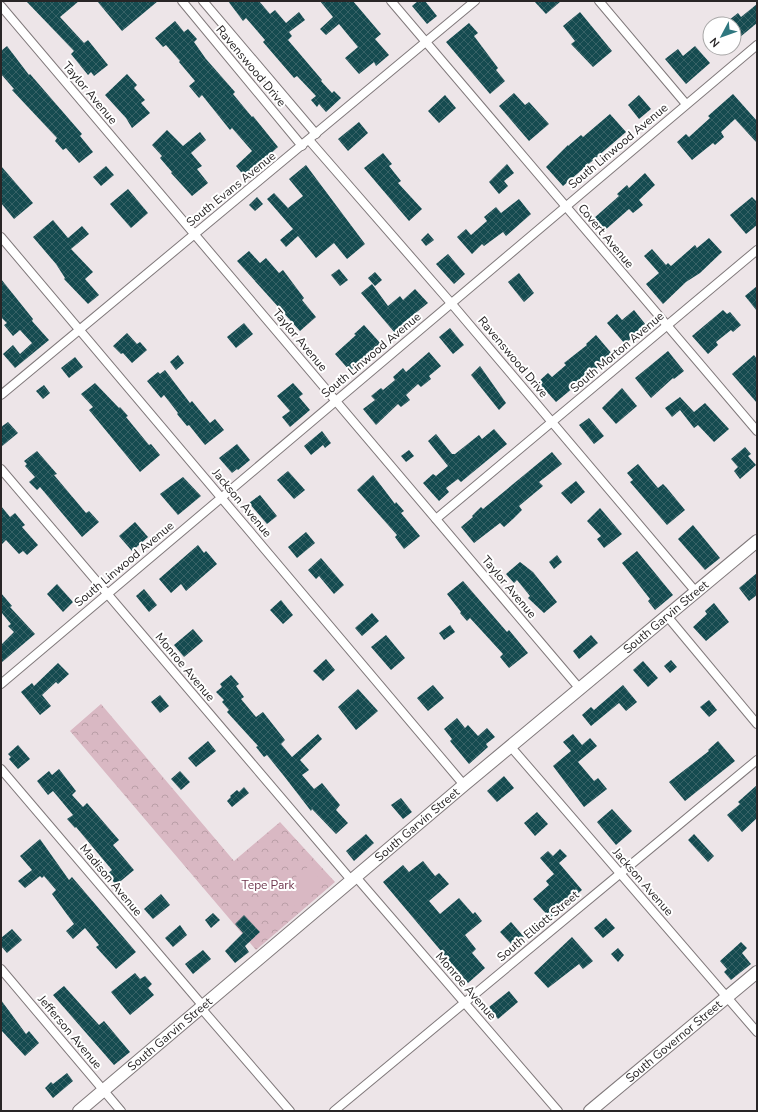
<svg xmlns="http://www.w3.org/2000/svg" width="758" height="1112" font-family="'Nunito Sans',sans-serif">
	<style>
		.forest { fill: url(#forest-crowns) }
		.pitch { fill: #d9b8c3 }
		.building { fill: url(#building-cross-hatch) }
		.lines { fill: none; stroke-linecap: round; stroke-linejoin: round }
		.street-casing { stroke: #80797b; stroke-width: 10 }
		.secondary-casing { stroke: #80797b; stroke-width: 14 }
		.street { stroke: #fff; stroke-width: 8 }
		.secondary { stroke: #fff; stroke-width: 12 }
		.labels { text-anchor: middle; stroke-width: 4; stroke-linejoin: round; paint-order: stroke }
		.street-label { font-size: 12px; fill: #282526; stroke: #fff }
		.park-label { font-size: 12px; fill: #6f364d; stroke: #fff }
	</style>
	<defs>
		<pattern id="forest-crowns" width="20" height="18" patternUnits="userSpaceOnUse"><rect width="20" height="18" fill="#d9b8c3"/><path d="M2 6a3 3 0 1 1 6 0M12 15a3 3 0 1 1 6 0" fill="none" stroke="#ba9ea7"/></pattern>
		<pattern id="building-cross-hatch" width="8" height="8" patternUnits="userSpaceOnUse"><rect width="8" height="8" fill="#154b50"/><path d="M0 0l8 8M0 8l8-8" fill="none" stroke="#376266"/></pattern>
	</defs>
	<rect width="100%" height="100%" fill="#ede5e8"/>
	<path class="forest" d="M101 704 234 861 280 822 335 882 256 950 70 731Z"/>
	<path class="pitch" d="M309 866 323 882 295 906 280 890Z"/>
	<g class="building">
		<path d="M26 1H79L60 17 84 43 88 40 108 65 94 76 91 72 88 75 71 54 74 51Z"/>
		<path d="M97 1H158L122 31Z"/>
		<path d="M228 1H259L270 14 275 10 286 23 299 12 305 20 289 32 292 36 288 40 322 80 321 81 332 93 334 91 341 98 326 112 319 104 317 107 311 100 316 96 297 76 294 78 263 42 265 40 246 18 243 21Z"/>
		<path d="M320 1H353L381 34 375 39 389 55 376 66 374 62 359 74 345 58 358 47 339 24 326 35 320 29 333 17Z"/>
		<path d="M418 1H425L437 16 427 24 412 6Z"/>
		<path d="M534 1H561L546 14Z"/>
		<path d="M757 4V23L734 42V24H724L738 13 741 17Z"/>
		<path d="M580 12 612 51 593 67 571 44 575 41 563 26Z"/>
		<path d="M175 21 184 32 188 29 197 39 194 42 206 59 235 92 233 94 252 117 253 116 278 147 252 170 253 172 246 178 236 166 252 151 232 128 230 130 202 95 199 98 189 86 195 81 179 62 180 61 166 45 163 47 155 38Z"/>
		<path d="M469 23 478 33 474 36 498 68 496 70 505 81 490 94 446 42Z"/>
		<path d="M7 46 29 75 30 74 82 134 80 136 93 152 79 163 66 148 63 150 55 141 57 138 12 90 14 89 1 74V51Z"/>
		<path d="M695 46 710 63 686 84 665 59 678 49 683 56Z"/>
		<path d="M127 74 137 85 134 88 145 100 141 103 150 113 132 128 126 118 105 95Z"/>
		<path d="M514 93 525 105 529 102 549 124 529 141 499 106Z"/>
		<path d="M733 94 757 121V143L735 119 721 132 724 137 715 145 713 143 692 160 677 142 686 134 689 137 700 127 710 118 708 116Z"/>
		<path d="M445 95 456 108 439 123 428 111Z"/>
		<path d="M639 95 651 109 639 119 628 105Z"/>
		<path d="M610 114 626 132 563 186 546 167 568 145V146L581 135 583 137Z"/>
		<path d="M359 122 368 133 348 151 338 139Z"/>
		<path d="M167 130 183 146 200 132 206 140 191 153 202 166 197 169 208 183 192 196 171 173 172 172 160 158 162 156 152 145Z"/>
		<path d="M383 153 392 164 389 166 401 181 398 183 422 209 409 221 364 168Z"/>
		<path d="M507 164 514 173 504 181 508 186 499 194 489 182Z"/>
		<path d="M306 165 365 244 347 259 334 243 316 258 298 236 286 247 280 240 293 229 267 199 274 193 288 208 303 196 289 179Z"/>
		<path d="M1 166 33 203 14 219 1 203Z"/>
		<path d="M106 166 114 175 101 186 93 177Z"/>
		<path d="M645 173 655 185 639 200 643 205 633 213 629 209 604 231 593 219 619 196 617 194 627 185 629 188Z"/>
		<path d="M128 189 148 213 131 228 110 204Z"/>
		<path d="M257 197 263 204 255 211 249 205Z"/>
		<path d="M752 197 757 202V225L746 234 730 215Z"/>
		<path d="M519 199 531 214 506 236 503 232 484 246 482 244 472 254 457 237 466 229 471 235 487 221 484 217 496 207 501 213Z"/>
		<path d="M53 220 68 238 82 226 89 234 71 249 93 272 85 279 99 295 88 304 64 279 65 278 56 264 33 237Z"/>
		<path d="M428 233 434 240 426 246 421 240Z"/>
		<path d="M709 238 722 252 700 273 686 282 663 304 646 284 659 273 644 256 652 249 666 265 668 263 671 266 695 245 697 248Z"/>
		<path d="M249 251 260 263 266 258 279 273 283 270 304 298 302 300 316 317 300 331 237 261Z"/>
		<path d="M448 254 465 274 454 284 436 264Z"/>
		<path d="M339 269 348 280 340 286 331 275Z"/>
		<path d="M375 272 382 280 375 286 368 278Z"/>
		<path d="M519 273 534 293 524 302 508 282Z"/>
		<path d="M1 279 33 319 32 321 49 340 15 368 3 354 13 345 20 354 32 343 20 330 13 336 4 325 7 323 1 317Z"/>
		<path d="M372 284 388 306 400 296 403 300 415 289 428 303 403 323 405 325 395 333 361 293Z"/>
		<path d="M757 286V311L745 296Z"/>
		<path d="M634 310 646 325 625 344 607 323 617 314 622 320Z"/>
		<path d="M723 310 727 314 730 312 741 325 733 332 731 330 716 342 718 345 708 354 692 336Z"/>
		<path d="M244 323 253 334 236 348 227 337Z"/>
		<path d="M364 325 382 345 350 371 335 354 356 335 354 334Z"/>
		<path d="M450 328 464 345 453 354 439 337Z"/>
		<path d="M127 333 137 344 140 342 147 350 132 363 123 353 121 354 113 346Z"/>
		<path d="M596 335 613 355 556 402 538 382 548 373 552 377 566 365 564 363 587 345 586 344Z"/>
		<path d="M668 351 684 371 674 379 673 378 651 398 635 378Z"/>
		<path d="M429 352 441 366 429 376 431 379 421 387 418 384 406 395 410 400 401 407 398 404 376 425 363 409 375 400 371 396 381 388 383 390 395 380 393 377 403 368 406 372Z"/>
		<path d="M178 355 184 363 176 370 170 362Z"/>
		<path d="M754 355 757 359V403L732 374Z"/>
		<path d="M75 357 83 367 69 378 61 368Z"/>
		<path d="M480 366 506 403 499 410 471 375Z"/>
		<path d="M165 370 190 403 192 401 210 423 215 419 224 430 205 445 189 425 187 426 177 414 178 413 164 395 161 398 147 381 158 372 160 374Z"/>
		<path d="M95 383 119 408 120 407 128 416 126 417 149 445 151 444 160 455 140 472 89 410 93 407 81 394Z"/>
		<path d="M293 383 303 394 299 397 310 410 290 427 282 417 290 411 277 396Z"/>
		<path d="M44 385 50 393 43 399 36 391Z"/>
		<path d="M622 388 637 406 616 424 602 408Z"/>
		<path d="M680 397 694 412 705 403 729 429 714 442 698 425 694 428 680 410 672 417 665 408Z"/>
		<path d="M589 418 604 436 594 444 579 425Z"/>
		<path d="M8 422 18 433 1 447V427Z"/>
		<path d="M494 429 507 444 461 482 458 479 446 488 449 492 439 501 423 483 433 474 436 476 448 466 428 441 436 434 452 454H455L479 435 482 439Z"/>
		<path d="M322 431 331 443 325 448 323 445 311 455 304 446Z"/>
		<path d="M237 444 250 460 238 470 237 469 232 473 219 458Z"/>
		<path d="M745 447 751 454 748 456 756 465 740 479 734 471 738 467 731 459Z"/>
		<path d="M409 450 414 456 406 462 401 456Z"/>
		<path d="M37 451 57 474 54 475 86 513 89 511 99 522 82 537 40 487 37 490 29 482 35 477 25 466 27 464 24 461Z"/>
		<path d="M552 452 562 464 539 482 543 486 519 506 522 510 513 519 504 527 500 523 474 543 461 527 473 517 472 516 481 507 483 509Z"/>
		<path d="M638 464 658 488 663 484 666 487 685 510 667 525 630 482 633 480 627 473Z"/>
		<path d="M288 471 305 490 294 499 277 480Z"/>
		<path d="M373 475 395 504 396 502 404 511 401 513 420 536 404 549 395 537 397 535 357 490Z"/>
		<path d="M183 477 201 496 178 515 160 494Z"/>
		<path d="M576 481 585 492 571 504 561 493Z"/>
		<path d="M260 495 277 516 267 524 249 503Z"/>
		<path d="M1 506 10 517 15 513 25 525 22 527 38 545 27 555 23 551 19 554 6 540 1 545Z"/>
		<path d="M600 508 622 534 604 548 597 539 601 536 587 521Z"/>
		<path d="M135 522 148 537 132 551 119 536Z"/>
		<path d="M693 525 720 558 705 570 678 539Z"/>
		<path d="M306 532 315 543 297 558 288 547Z"/>
		<path d="M198 545 204 553 206 551 217 564 186 591 181 584 171 593 159 579Z"/>
		<path d="M637 551 673 595 655 610 648 601 650 599 622 563Z"/>
		<path d="M557 555 562 562 554 569 549 562Z"/>
		<path d="M321 558 344 585 334 594 319 576 316 579 308 570Z"/>
		<path d="M520 562 533 572 557 602 544 613 528 598 530 596 517 580 514 583 506 574Z"/>
		<path d="M757 573V595L749 601 739 588Z"/>
		<path d="M463 581 507 632 509 630 528 653 509 668 500 657 503 654 470 618 467 621 460 613 461 612 447 594Z"/>
		<path d="M57 584 73 602 63 612 47 594Z"/>
		<path d="M144 589 157 605 149 612 136 596Z"/>
		<path d="M1 593 12 606 10 607 35 634 1 663V645L14 632 8 626 11 624 1 612Z"/>
		<path d="M281 600 293 615 283 624 270 610Z"/>
		<path d="M714 603 729 622 706 641 693 627 707 614 705 611Z"/>
		<path d="M372 613 379 621 362 636 355 628Z"/>
		<path d="M450 625 455 632 444 640 439 633Z"/>
		<path d="M193 629 203 641 184 657 174 645Z"/>
		<path d="M386 635 405 658 391 670 371 647Z"/>
		<path d="M591 635 598 643 579 659 573 651Z"/>
		<path d="M326 659 335 670 323 681 313 671Z"/>
		<path d="M671 660 677 667 670 673 664 666Z"/>
		<path d="M643 661 658 678 648 687 633 670Z"/>
		<path d="M58 663 69 674 58 684 56 682 42 695 51 706 40 715 21 692 32 683 34 686Z"/>
		<path d="M231 675 239 684 236 686 244 697 241 699 256 717 263 712 285 740 281 744 292 757 318 734 322 739 300 760 309 770 302 775 314 789 322 783 340 805 336 810 348 823 336 834 312 809 311 811 284 776 267 755 264 757 256 747 258 746 227 712 229 710 222 702 224 700 216 692 222 687 220 684Z"/>
		<path d="M433 685 444 698 428 711 417 698Z"/>
		<path d="M623 685 637 702 626 711 619 703 591 726 582 715 591 707 594 710Z"/>
		<path d="M358 689 378 711 356 730 338 707Z"/>
		<path d="M160 695 169 706 160 713 151 702Z"/>
		<path d="M709 700 717 710 709 717 700 707Z"/>
		<path d="M457 718 465 728 468 725 478 736 487 728 495 737 486 744 488 747 469 764 450 741 452 739 444 729Z"/>
		<path d="M573 734 582 745 590 738 597 746 578 762 594 781 598 778 607 789 584 807 553 766 571 751 563 742Z"/>
		<path d="M208 741 216 751 196 767 188 758Z"/>
		<path d="M718 741 735 761 685 801 669 782 709 751 708 750Z"/>
		<path d="M18 745 30 759 18 769 9 759 11 757 8 754Z"/>
		<path d="M59 769 76 791 72 795 83 807 87 803 119 840 113 845 134 870 116 885 107 874 112 870 76 827 75 828 67 819 73 815 53 791 48 795 37 781 49 771 52 775Z"/>
		<path d="M180 771 190 782 181 790 171 779Z"/>
		<path d="M504 776 514 788 497 802 487 791Z"/>
		<path d="M757 785V818L742 832 727 815 740 804 738 802Z"/>
		<path d="M244 787 249 793 232 807 227 801 231 797 230 796 237 790 239 792Z"/>
		<path d="M401 798 412 812 403 819 391 805Z"/>
		<path d="M612 809 632 831 616 845 597 822Z"/>
		<path d="M537 812 548 824 535 836 524 823Z"/>
		<path d="M366 834 374 843 354 861 346 851Z"/>
		<path d="M694 834 714 856 708 862 688 840Z"/>
		<path d="M40 839 69 880 72 877 136 952 116 969 96 947 99 945 85 928 73 939 66 931 74 924 52 894 56 890 44 876 42 878 40 876 25 888 18 881 32 870 20 856Z"/>
		<path d="M560 849 567 856 559 863 582 890 550 918 533 899 549 885 546 881 554 874 540 858 548 851 553 856Z"/>
		<path d="M423 861 435 876 439 873 449 884 429 901 440 914 459 898 473 914 475 912 482 921 465 935 476 949 472 953 485 968 468 983 383 882 403 865 409 872Z"/>
		<path d="M161 894 170 905 153 919 144 909Z"/>
		<path d="M213 913 220 920 211 928 205 920Z"/>
		<path d="M244 915 260 932 245 946 249 952 235 963 225 951 243 933 235 924Z"/>
		<path d="M606 918 615 928 603 938 594 928Z"/>
		<path d="M511 922 524 937 513 946 500 932Z"/>
		<path d="M180 925 187 935 173 947 165 938Z"/>
		<path d="M12 929 22 940 7 953 1 946V938Z"/>
		<path d="M572 937 593 961 583 969 579 964 548 988 534 973Z"/>
		<path d="M741 942 747 948 742 953 751 964 731 980 724 972 727 969 720 961Z"/>
		<path d="M618 948 624 955 618 962 611 954Z"/>
		<path d="M203 950 211 959 193 974 185 964Z"/>
		<path d="M135 973 140 979 145 976 152 984 148 988 154 995 130 1015 111 992Z"/>
		<path d="M64 986 99 1025 104 1021 130 1052 114 1065 53 995Z"/>
		<path d="M509 991 518 1002 498 1019 489 1007Z"/>
		<path d="M1 1000 26 1034 29 1031 39 1043 25 1056 1 1030Z"/>
		<path d="M67 1073 73 1081 53 1098 45 1088 51 1082 53 1084Z"/>
	</g>
	<g class="lines">
		<defs>
			<g id="street">
				<path d="M182 1 302 146"/>
				<path d="M203 1 316 134"/>
				<path d="M391 1 757 431"/>
				<path d="M599 1 686 104"/>
				<path d="M1 6 580 689"/>
				<path d="M309 140 451 303 696 592"/>
				<path d="M1 237 464 785"/>
				<path d="M1 395 475 1"/>
				<path d="M1 469 352 881"/>
				<path d="M436 519 757 250"/>
				<path d="M667 616 757 724"/>
				<path d="M1 684 757 45"/>
				<path d="M511 747 757 1032"/>
				<path d="M1 769 203 1006"/>
				<path d="M356 877 558 1111"/>
				<path d="M1 969 121 1111"/>
				<path d="M201 1008 290 1111"/>
				<path d="M334 1111 757 760"/>
			</g>
			<g id="secondary">
				<path id="s1" d="M79 1111 464 785 757 541"/>
				<path id="s2" d="M590 1111 757 972"/>
			</g>
		</defs>
		<use href="#street" class="street-casing"/>
		<use href="#secondary" class="secondary-casing"/>
		<use href="#street" class="street"/>
		<use href="#secondary" class="secondary"/>
	</g>
	<g class="labels">
		<g class="street-label">
			<text transform="translate(251 66) rotate(50)" y="4">Ravenswood Drive</text>
			<text transform="translate(90 93) rotate(50)" y="4">Taylor Avenue</text>
			<text transform="translate(618 146) rotate(-40)" y="4">South Linwood Avenue</text>
			<text transform="translate(231 189) rotate(-39)" y="4">South Evans Avenue</text>
			<text transform="translate(606 236) rotate(50)" y="4">Covert Avenue</text>
			<text transform="translate(300 340) rotate(50)" y="4">Taylor Avenue</text>
			<text transform="translate(617 352) rotate(-40)" y="4">South Morton Avenue</text>
			<text transform="translate(371 355) rotate(-40)" y="4">South Linwood Avenue</text>
			<text transform="translate(513 357) rotate(50)" y="4">Ravenswood Drive</text>
			<text transform="translate(242 503) rotate(50)" y="4">Jackson Avenue</text>
			<text transform="translate(124 564) rotate(-40)" y="4">South Linwood Avenue</text>
			<text transform="translate(509 587) rotate(50)" y="4">Taylor Avenue</text>
			<text dy="4" stroke="none"><textPath href="#s1" startOffset="767">South Garvin Street</textPath></text>
			<text transform="translate(185 667) rotate(50)" y="4">Monroe Avenue</text>
			<text dy="4" stroke="none"><textPath href="#s1" startOffset="443">South Garvin Street</textPath></text>
			<text transform="translate(111 880) rotate(50)" y="4">Madison Avenue</text>
			<text transform="translate(643 882) rotate(49)" y="4">Jackson Avenue</text>
			<text transform="translate(538 926) rotate(-40)" y="4">South Elliott Street</text>
			<text transform="translate(466 986) rotate(49)" y="4">Monroe Avenue</text>
			<text transform="translate(70 1032) rotate(50)" y="4">Jefferson Avenue</text>
			<text dy="4" stroke="none"><textPath href="#s1" startOffset="119">South Garvin Street</textPath></text>
			<text dy="4" stroke="none"><textPath href="#s2" startOffset="109">South Governor Street</textPath></text>
		</g>
		<g class="park-label">
			<text x="268" y="889">Tepe Park</text>
		</g>
	</g>
	<rect width="758" height="1112" fill="none" stroke="#282526" stroke-width="4"/>
	<g transform="translate(722 36) rotate(229)"><circle r="19" fill="#ffffff" stroke="#a9a8a8"/>
	<path d="M0-3L7 15L0 10L-7 15Z" fill="#2f777f"/>
	<text y="-6" font-size="11" font-weight="bold" text-anchor="middle" fill="#282526">N</text>
	</g>
</svg>
